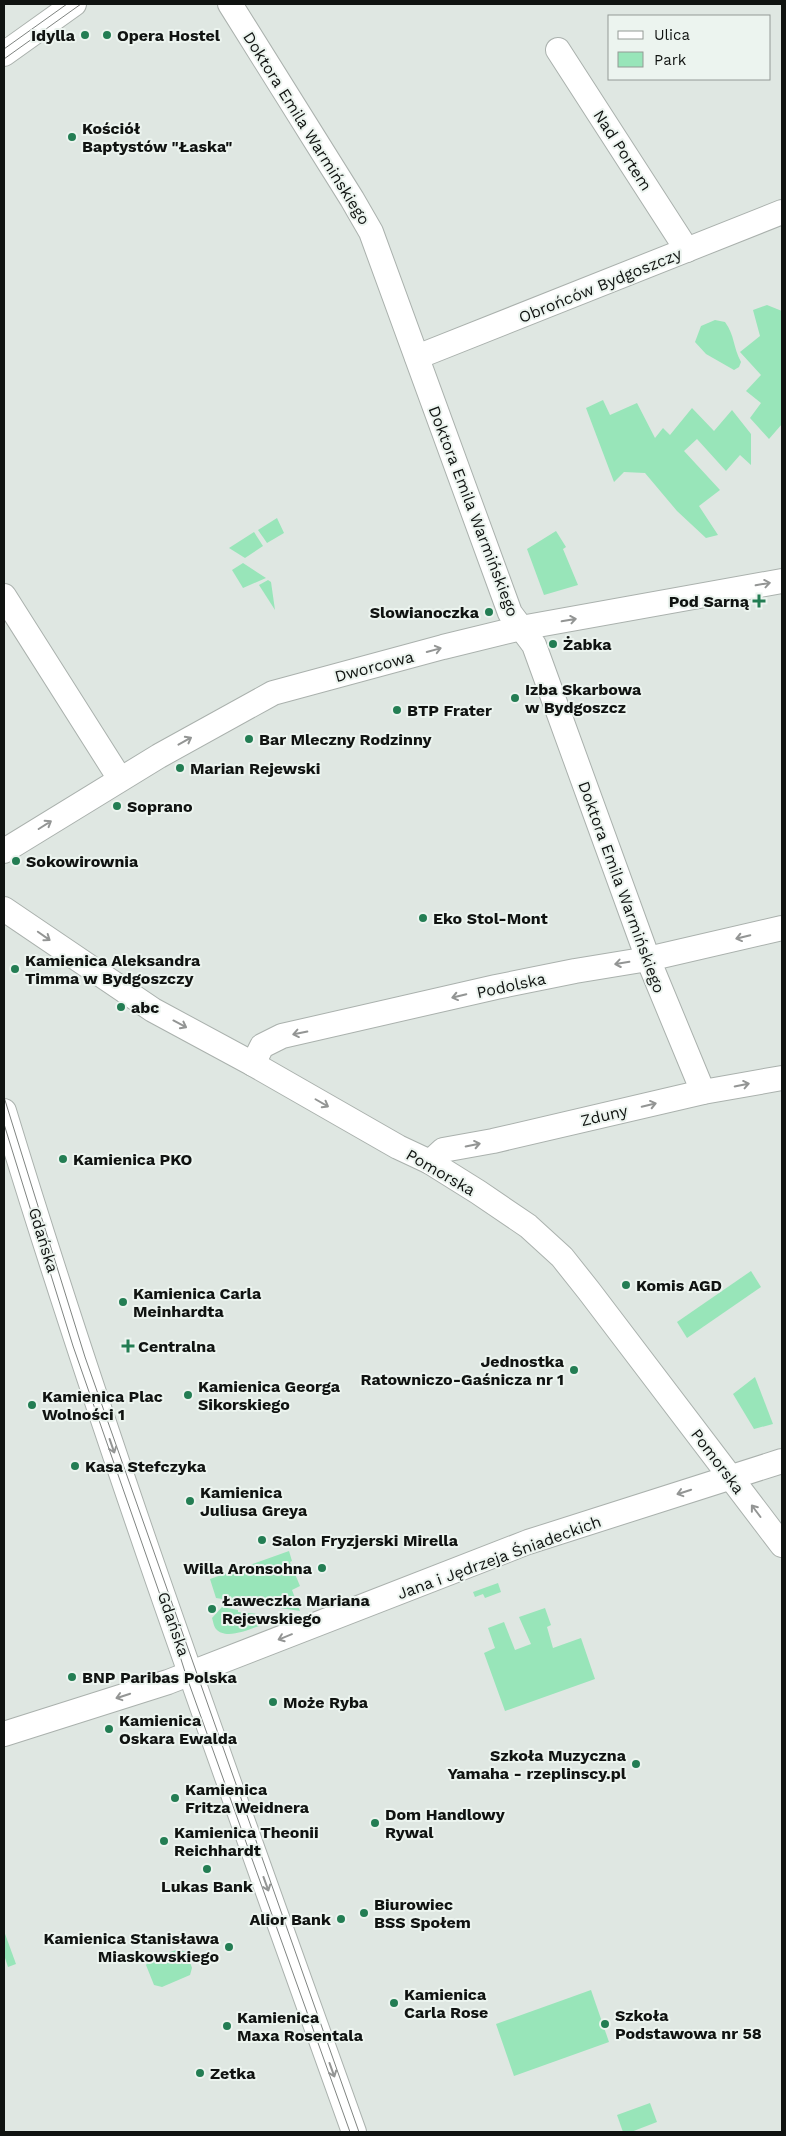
<svg xmlns="http://www.w3.org/2000/svg" width="786" height="2136" font-family="'Work Sans',sans-serif">
	<style>
		.green { fill: #98e5b9 }
		.lines { fill: none; stroke-linecap: round; stroke-linejoin: round }
		.minor-casing { stroke: #aab1ad; stroke-width: 26 }
		.minor { stroke: #fff; stroke-width: 24 }
		.tram { stroke: #7f8481; stroke-width: 1 }
		.oneway { stroke: #939594 }
		.poi-dot { fill: #237d53; stroke: #ecf4ef; stroke-width: 2 }
		.labels { text-anchor: middle; stroke-width: 4; stroke-linejoin: round; paint-order: stroke }
		.poi-label { font-size: 16px; font-weight: bold; fill: #101311; stroke: #ecf4ef; text-anchor: start }
		.street-label { font-size: 16px; fill: #101311; stroke: #ecf4ef }
	</style>
	<rect width="100%" height="100%" fill="#dfe7e2"/>
	<g class="green">
		<path d="M767 305 782 311V424L769 439 750 418 761 403 746 391 761 375 740 352 760 336 753 310Z"/>
		<path d="M715 320 725 322C735 336 733 347 741 362L739 367 734 370 706 354 695 342 701 326Z"/>
		<path d="M603 400 610 415 637 403 655 438 663 428 670 435 692 408 714 431 732 410 751 434V465L740 455 726 471 697 439 684 451 720 490 699 506 718 535 706 538 677 511 645 473 624 472 614 482 586 408Z"/>
		<path d="M277 518 284 533 267 543 258 530Z"/>
		<path d="M556 531 566 547 563 549 578 585 544 595 527 549Z"/>
		<path d="M254 532 263 546 245 558 229 548Z"/>
		<path d="M243 563 266 578 243 588 232 570Z"/>
		<path d="M268 580 271 582 275 610 259 585Z"/>
		<path d="M751 1271 761 1287 687 1338 677 1322Z"/>
		<path d="M755 1377 773 1424 754 1429 733 1394Z"/>
		<path d="M289 1551 292 1561 290 1562 300 1586 292 1590 300 1611 216 1598 210 1579Z"/>
		<path d="M498 1583 501 1592 485 1598 483 1594 475 1597 473 1592Z"/>
		<path d="M222 1607 238 1610V1612L267 1615 269 1622C257 1626 227 1642 216 1629 214 1627 213 1621 212 1618Z"/>
		<path d="M545 1608 551 1625 547 1627 553 1648 581 1638 595 1679 505 1711 484 1653 495 1648 488 1628 504 1622 515 1650 531 1644 519 1617Z"/>
		<path d="M4 1931 16 1964 8 1967 4 1955Z"/>
		<path d="M179 1949 187 1953 192 1968 190 1975 162 1987 154 1985 146 1965 150 1959Z"/>
		<path d="M591 1990 609 2042 514 2076 496 2024Z"/>
		<path d="M650 2103 657 2122 631 2132H623L617 2115Z"/>
	</g>
	<g class="lines">
		<defs>
			<g id="minor">
				<path d="M230 4 352 199 371 232 510 613 534 645 648 959 703 1092"/>
				<path d="M558 50 687 250"/>
				<path d="M4 54 74 4"/>
				<path d="M417 357 782 212"/>
				<path d="M4 596 120 779"/>
				<path d="M4 851 159 756 273 693 443 647 521 628 782 581"/>
				<path d="M4 909 153 1010 253 1064 398 1147 430 1162 478 1192 528 1226 562 1257 589 1291 782 1545"/>
				<path d="M253 1064 262 1046 282 1036 496 987 575 971 648 959 782 928"/>
				<path d="M4 1111C109 1456 233 1794 354 2132"/>
				<path d="M430 1162 443 1150 493 1141 703 1092 782 1078"/>
				<path d="M4 1734 168 1682 528 1542 782 1461"/>
			</g>
		</defs>
		<use href="#minor" class="minor-casing"/>
		<use href="#minor" class="minor"/>
		<g class="tram">
			<path d="M4 49 67 4"/>
			<path d="M4 59 81 4"/>
			<path d="M4 1097 85 1357 359 2132"/>
			<path d="M4 1124 73 1346 165 1609 186 1675 350 2132"/>
		</g>
	</g>
	<defs><path id="oneway-shaft" d="M-6 0H5M1.5-3L5.5 0L1.5 3" fill="none" stroke-width="1.6" stroke-linecap="round" stroke-linejoin="round" transform="scale(1.25)"/></defs>
	<g class="oneway">
		<use href="#oneway-shaft" transform="translate(763 584) rotate(-10)"/>
		<use href="#oneway-shaft" transform="translate(569 620) rotate(-10)"/>
		<use href="#oneway-shaft" transform="translate(434 650) rotate(-15)"/>
		<use href="#oneway-shaft" transform="translate(185 741) rotate(-29)"/>
		<use href="#oneway-shaft" transform="translate(45 825) rotate(-32)"/>
		<use href="#oneway-shaft" transform="translate(44 936) rotate(35)"/>
		<use href="#oneway-shaft" transform="translate(743 937) rotate(167)"/>
		<use href="#oneway-shaft" transform="translate(622 963) rotate(171)"/>
		<use href="#oneway-shaft" transform="translate(459 996) rotate(167)"/>
		<use href="#oneway-shaft" transform="translate(180 1024) rotate(28)"/>
		<use href="#oneway-shaft" transform="translate(300 1033) rotate(169)"/>
		<use href="#oneway-shaft" transform="translate(742 1085) rotate(-11)"/>
		<use href="#oneway-shaft" transform="translate(322 1103) rotate(30)"/>
		<use href="#oneway-shaft" transform="translate(649 1105) rotate(-13)"/>
		<use href="#oneway-shaft" transform="translate(473 1145) rotate(-12)"/>
		<use href="#oneway-shaft" transform="translate(112 1446) rotate(71)"/>
		<use href="#oneway-shaft" transform="translate(684 1492) rotate(162)"/>
		<use href="#oneway-shaft" transform="translate(756 1511) rotate(-127)"/>
		<use href="#oneway-shaft" transform="translate(285 1637) rotate(158)"/>
		<use href="#oneway-shaft" transform="translate(123 1696) rotate(162)"/>
		<use href="#oneway-shaft" transform="translate(266 1884) rotate(70)"/>
		<use href="#oneway-shaft" transform="translate(332 2070) rotate(70)"/>
	</g>
	<g class="poi-dot">
		<circle cx="85" cy="35" r="5"/>
		<circle cx="107" cy="35" r="5"/>
		<circle cx="72" cy="137" r="5"/>
		<path d="M756.5 593.5h5v5h5v5h-5v5h-5v-5h-5v-5h5z"/>
		<circle cx="489" cy="612" r="5"/>
		<circle cx="553" cy="644" r="5"/>
		<circle cx="515" cy="698" r="5"/>
		<circle cx="397" cy="710" r="5"/>
		<circle cx="249" cy="739" r="5"/>
		<circle cx="180" cy="768" r="5"/>
		<circle cx="117" cy="806" r="5"/>
		<circle cx="16" cy="861" r="5"/>
		<circle cx="423" cy="918" r="5"/>
		<circle cx="15" cy="969" r="5"/>
		<circle cx="121" cy="1007" r="5"/>
		<circle cx="63" cy="1159" r="5"/>
		<circle cx="626" cy="1285" r="5"/>
		<circle cx="123" cy="1302" r="5"/>
		<path d="M125.5 1338.5h5v5h5v5h-5v5h-5v-5h-5v-5h5z"/>
		<circle cx="574" cy="1370" r="5"/>
		<circle cx="188" cy="1395" r="5"/>
		<circle cx="32" cy="1405" r="5"/>
		<circle cx="75" cy="1466" r="5"/>
		<circle cx="190" cy="1501" r="5"/>
		<circle cx="262" cy="1540" r="5"/>
		<circle cx="322" cy="1568" r="5"/>
		<circle cx="212" cy="1609" r="5"/>
		<circle cx="72" cy="1677" r="5"/>
		<circle cx="273" cy="1702" r="5"/>
		<circle cx="109" cy="1729" r="5"/>
		<circle cx="636" cy="1764" r="5"/>
		<circle cx="175" cy="1798" r="5"/>
		<circle cx="375" cy="1823" r="5"/>
		<circle cx="164" cy="1841" r="5"/>
		<circle cx="207" cy="1869" r="5"/>
		<circle cx="364" cy="1913" r="5"/>
		<circle cx="341" cy="1919" r="5"/>
		<circle cx="229" cy="1947" r="5"/>
		<circle cx="394" cy="2003" r="5"/>
		<circle cx="605" cy="2024" r="5"/>
		<circle cx="227" cy="2026" r="5"/>
		<circle cx="200" cy="2073" r="5"/>
	</g>
	<g class="labels">
		<g class="poi-label">
			<text x="75" y="41" text-anchor="end">Idylla</text>
			<text x="117" y="41">Opera Hostel</text>
			<text x="82" y="134">Kościół<tspan x="82" dy="18">Baptystów "Łaska"</tspan></text>
			<text x="749" y="607" text-anchor="end">Pod Sarną</text>
			<text x="479" y="618" text-anchor="end">Slowianoczka</text>
			<text x="563" y="650">Żabka</text>
			<text x="525" y="695">Izba Skarbowa<tspan x="525" dy="18">w Bydgoszcz</tspan></text>
			<text x="407" y="716">BTP Frater</text>
			<text x="259" y="745">Bar Mleczny Rodzinny</text>
			<text x="190" y="774">Marian Rejewski</text>
			<text x="127" y="812">Soprano</text>
			<text x="26" y="867">Sokowirownia</text>
			<text x="433" y="924">Eko Stol-Mont</text>
			<text x="25" y="966">Kamienica Aleksandra<tspan x="25" dy="18">Timma w Bydgoszczy</tspan></text>
			<text x="131" y="1013">abc</text>
			<text x="73" y="1165">Kamienica PKO</text>
			<text x="636" y="1291">Komis AGD</text>
			<text x="133" y="1299">Kamienica Carla<tspan x="133" dy="18">Meinhardta</tspan></text>
			<text x="138" y="1352">Centralna</text>
			<text x="564" y="1367" text-anchor="end">Jednostka<tspan x="564" dy="18">Ratowniczo-Gaśnicza nr 1</tspan></text>
			<text x="198" y="1392">Kamienica Georga<tspan x="198" dy="18">Sikorskiego</tspan></text>
			<text x="42" y="1402">Kamienica Plac<tspan x="42" dy="18">Wolności 1</tspan></text>
			<text x="85" y="1472">Kasa Stefczyka</text>
			<text x="200" y="1498">Kamienica<tspan x="200" dy="18">Juliusa Greya</tspan></text>
			<text x="272" y="1546">Salon Fryzjerski Mirella</text>
			<text x="312" y="1574" text-anchor="end">Willa Aronsohna</text>
			<text x="222" y="1606">Ławeczka Mariana<tspan x="222" dy="18">Rejewskiego</tspan></text>
			<text x="82" y="1683">BNP Paribas Polska</text>
			<text x="283" y="1708">Może Ryba</text>
			<text x="119" y="1726">Kamienica<tspan x="119" dy="18">Oskara Ewalda</tspan></text>
			<text x="626" y="1761" text-anchor="end">Szkoła Muzyczna<tspan x="626" dy="18">Yamaha - rzeplinscy.pl</tspan></text>
			<text x="185" y="1795">Kamienica<tspan x="185" dy="18">Fritza Weidnera</tspan></text>
			<text x="385" y="1820">Dom Handlowy<tspan x="385" dy="18">Rywal</tspan></text>
			<text x="174" y="1838">Kamienica Theonii<tspan x="174" dy="18">Reichhardt</tspan></text>
			<text x="207" y="1892" text-anchor="middle">Lukas Bank</text>
			<text x="374" y="1910">Biurowiec<tspan x="374" dy="18">BSS Społem</tspan></text>
			<text x="331" y="1925" text-anchor="end">Alior Bank</text>
			<text x="219" y="1944" text-anchor="end">Kamienica Stanisława<tspan x="219" dy="18">Miaskowskiego</tspan></text>
			<text x="404" y="2000">Kamienica<tspan x="404" dy="18">Carla Rose</tspan></text>
			<text x="615" y="2021">Szkoła<tspan x="615" dy="18">Podstawowa nr 58</tspan></text>
			<text x="237" y="2023">Kamienica<tspan x="237" dy="18">Maxa Rosentala</tspan></text>
			<text x="210" y="2079">Zetka</text>
		</g>
		<g class="street-label">
			<text transform="translate(307 128) rotate(58)" y="6">Doktora Emila Warmińskiego</text>
			<text transform="translate(623 150) rotate(57)" y="6">Nad Portem</text>
			<text transform="translate(600 285) rotate(-22)" y="6">Obrońców Bydgoszczy</text>
			<text transform="translate(474 511) rotate(69)" y="6">Doktora Emila Warmińskiego</text>
			<text transform="translate(374 666) rotate(-15)" y="6">Dworcowa</text>
			<text transform="translate(622 887) rotate(70)" y="6">Doktora Emila Warmińskiego</text>
			<text transform="translate(511 985) rotate(-12)" y="6">Podolska</text>
			<text transform="translate(604 1115) rotate(-13)" y="6">Zduny</text>
			<text transform="translate(441 1172) rotate(30)" y="6">Pomorska</text>
			<text transform="translate(44 1240) rotate(73)" y="6">Gdańska</text>
			<text transform="translate(718 1461) rotate(53)" y="6">Pomorska</text>
			<text transform="translate(499 1557) rotate(-20)" y="6">Jana i Jędrzeja Śniadeckich</text>
			<text transform="translate(174 1624) rotate(71)" y="6">Gdańska</text>
		</g>
	</g>
	<rect width="786" height="2136" fill="none" stroke="#101311" stroke-width="10"/>
	<rect x="608" y="15" width="162" height="65" fill="#ecf4ef" stroke="#949a96"/>
	<rect x="618" y="31" width="25" height="8" fill="#ffffff" stroke="#949a96"/>
	<text x="654" y="40" font-size="15" fill="#101311">Ulica</text>
	<rect x="618" y="52" width="25" height="15" fill="#98e5b9" stroke="#949a96"/>
	<text x="654" y="65" font-size="15" fill="#101311">Park</text>
</svg>
